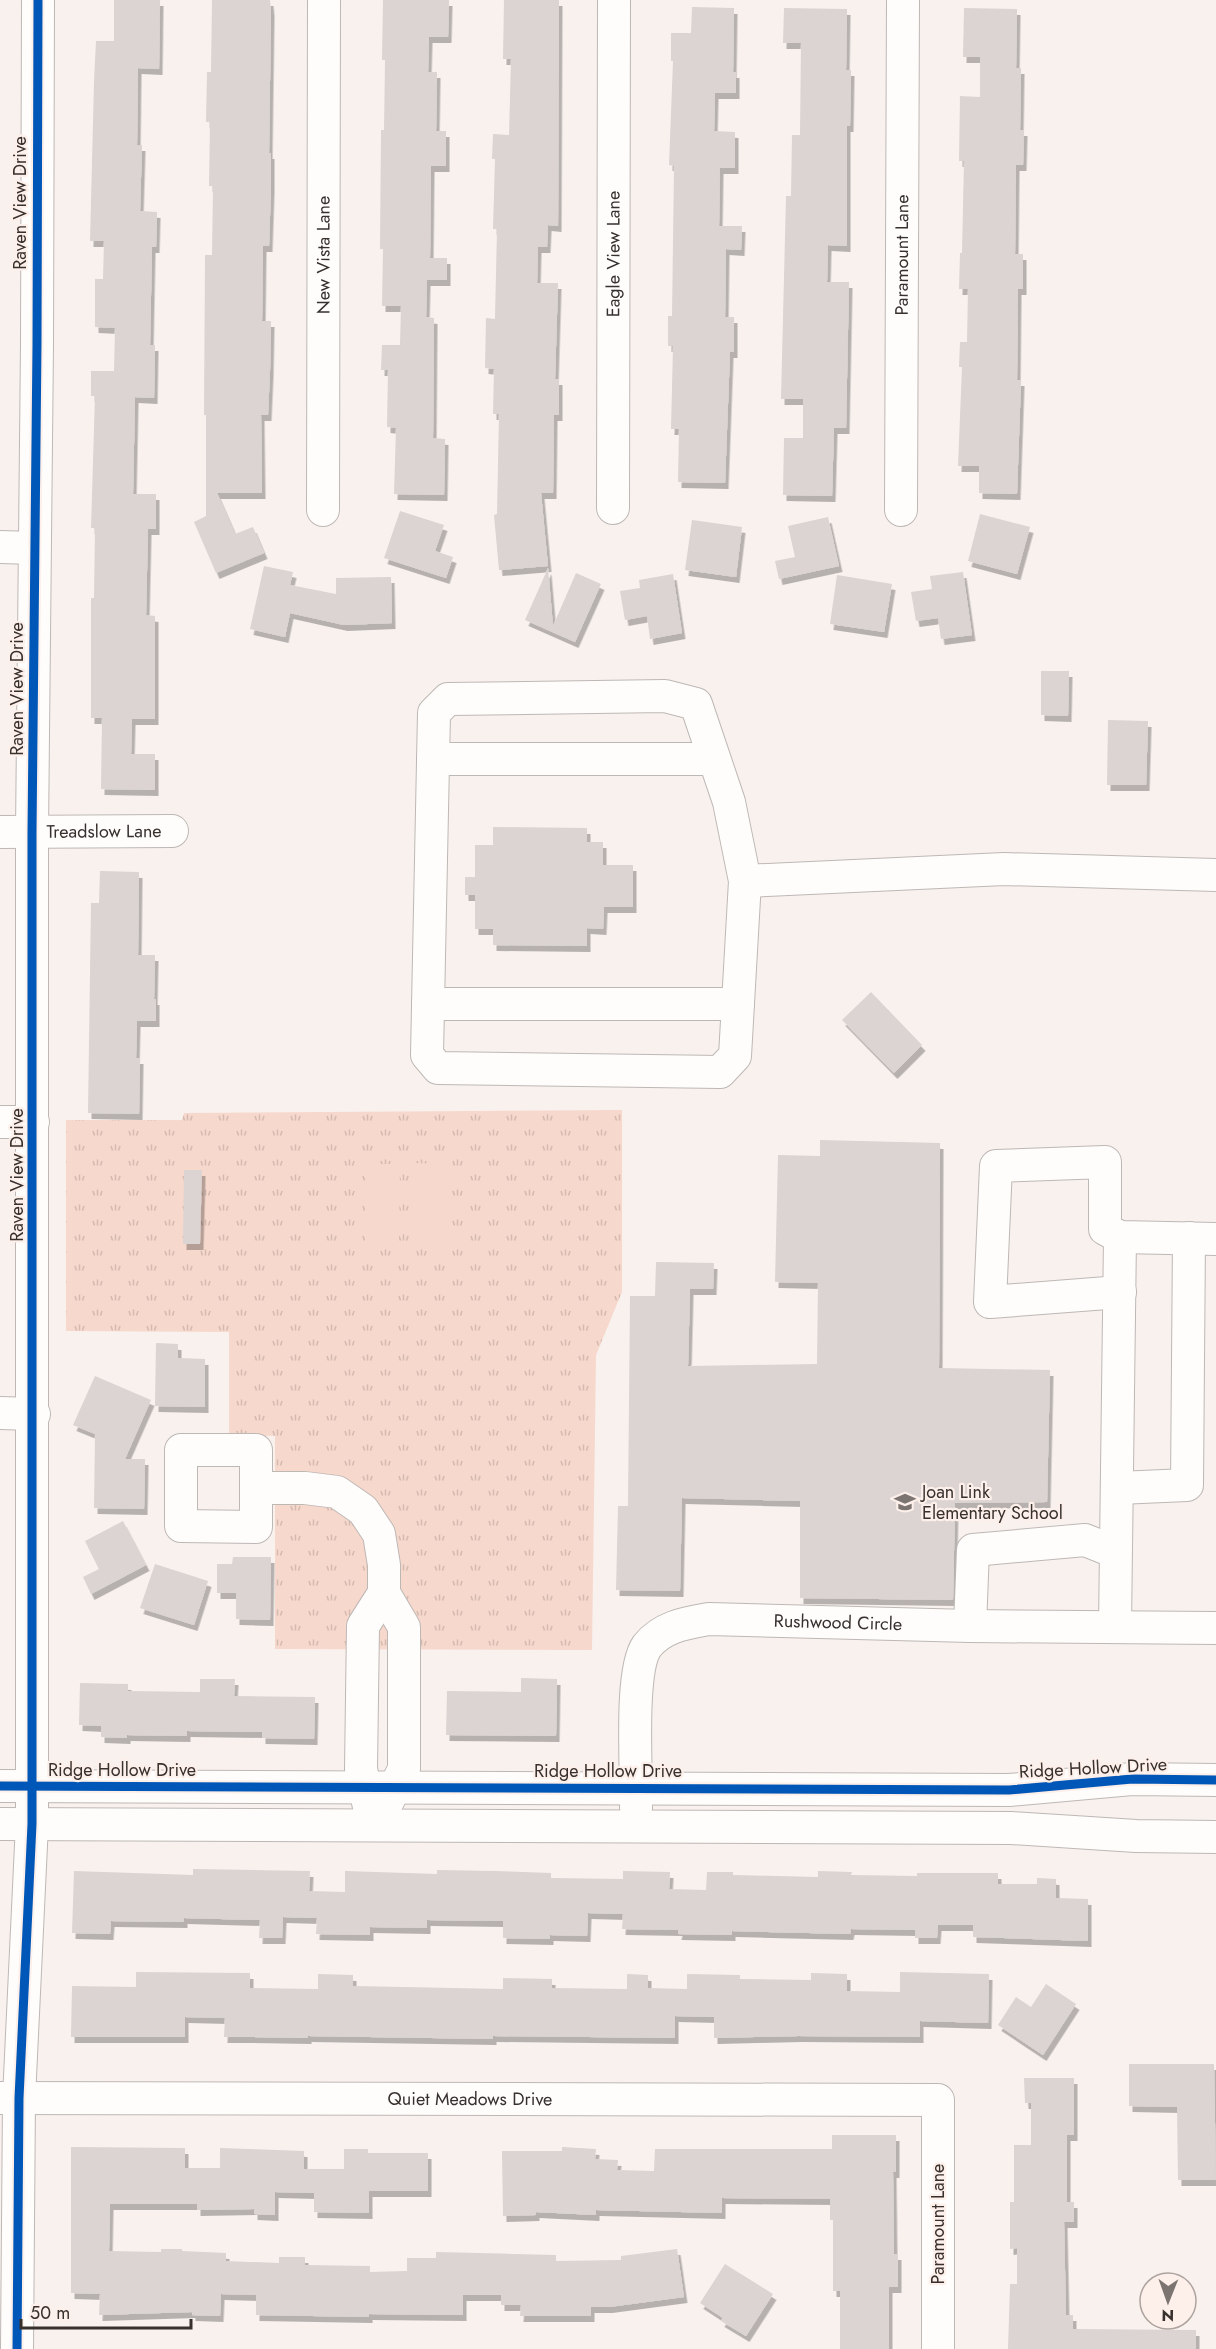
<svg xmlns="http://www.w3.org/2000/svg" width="1216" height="2349" font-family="Jost,sans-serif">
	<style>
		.park { fill: url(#park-tufts) }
		.pitch { fill: #f7d8cc }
		.building { fill: #dbd4d2; filter: url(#shadow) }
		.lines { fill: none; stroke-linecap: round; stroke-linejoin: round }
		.minor-casing { stroke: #beb8b5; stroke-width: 34 }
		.minor { stroke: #fefdfc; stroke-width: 32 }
		.cycleway-casing { stroke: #fdefe9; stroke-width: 13 }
		.cycleway { stroke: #0057b8; stroke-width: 9 }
		.labels { text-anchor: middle; stroke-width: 4.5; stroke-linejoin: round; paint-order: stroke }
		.street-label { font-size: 18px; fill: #37302d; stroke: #fdefe9 }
		.poi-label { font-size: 18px; fill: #37302d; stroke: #fdefe9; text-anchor: start }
	</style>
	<defs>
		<pattern id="park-tufts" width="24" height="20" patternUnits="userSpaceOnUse" patternTransform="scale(1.5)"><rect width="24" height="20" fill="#f7d8cc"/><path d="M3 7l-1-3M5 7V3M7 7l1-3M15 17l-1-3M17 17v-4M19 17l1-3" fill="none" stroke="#d4bab0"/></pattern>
		<filter id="shadow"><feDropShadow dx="3.5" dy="6" stdDeviation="0" flood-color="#0004"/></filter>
	</defs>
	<rect width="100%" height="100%" fill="#f8f1ee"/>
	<path class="park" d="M622 1110V1292L596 1355 592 1650 275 1649V1436L229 1435V1332L66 1331V1120H182L184 1113Z"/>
	<g class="pitch">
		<path d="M415 1163 450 1164V1244L415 1243Z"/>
		<path d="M365 1164H400L399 1244H365Z"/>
	</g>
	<g class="building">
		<path d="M114 0H160L159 69 138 68 137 145H142L140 211 157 212 156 247H152L150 345H155L154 398 135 397 133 494H156V529H148L146 615 155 616V719H132L131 754H155V790L101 789 102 718H91V598H94L95 528H91L95 396H91V371H114L115 328 95 327V279H103L104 241H90L94 82 96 41H114Z"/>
		<path d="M212 0H270L271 10 269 153H271V187L269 246H263L262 321H271L270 371 268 415H261L262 493H217L235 534 253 527 264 553 216 573 194 522 206 516V415H204L205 255H212L213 186H209L210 122H206L207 72H211Z"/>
		<path d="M383 0H449L448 37H429L428 72H437L436 131H446V166H431L430 258H447V280H427L426 317 434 318 433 438 445 439 444 495 394 494 396 428 387 427 388 370H381L382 345H400L401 306H382L383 249H380L381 130H384L385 60H382Z"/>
		<path d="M504 0H559L558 226 548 225 547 247H538L537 283H558L555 379H559V415H554L553 493H541L548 566 499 570 494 515 497 514 499 414H493L494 369 485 368 486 318 495 319 497 229H493L495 159H492L493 134 509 135 511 59H503Z"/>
		<path d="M692 7 734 8 733 72H736V93H715L714 131 735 132V168H720L719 226H742L741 250 726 249 725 317H734V352H730L725 483 678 482 679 429H671L673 346H668V316H672L674 166 669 165 673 61H671V33H691Z"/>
		<path d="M784 8 847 9 846 70H851L850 126H847V246L828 245 827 282H849L846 428H834L832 496 783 495 784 438H803V399H781L786 196H791L792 135H800L801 43H783Z"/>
		<path d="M964 8 1017 9 1016 68H1021L1020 130H1024L1023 165H1016L1015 254H1023V289H1018L1017 380H1021L1017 494 979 493V466H958L962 367H959L960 342H967L968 289H959L960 253H962L964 161H959L960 96 980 97V57H963Z"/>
		<path d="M400 511 444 525 435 551 453 557 446 578 384 558Z"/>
		<path d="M980 514 1030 527 1017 574 968 561Z"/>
		<path d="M828 517 839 566 779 579 775 561 795 557 788 526Z"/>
		<path d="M692 520 742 527 736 577 685 570Z"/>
		<path d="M264 566 293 572 290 585 336 594V578L391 577 392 623 344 625 290 613 285 637 250 629Z"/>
		<path d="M548 568 553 626 576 573 601 584 575 642 525 620Z"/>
		<path d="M963 572 972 635 941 639 938 618 916 621 911 592 932 589 930 576Z"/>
		<path d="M673 574 682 633 650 639 647 616 625 620 620 591 640 588 639 580Z"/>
		<path d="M837 575 892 584 884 632 830 624Z"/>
		<path d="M1041 671H1069L1068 716 1041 715Z"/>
		<path d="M1108 720 1148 721 1146 785H1107Z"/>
		<path d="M493 827 587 828V842H603V865H633V907H604L603 929 587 928V946L493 945V929H475V895H465V877H475V845H493Z"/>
		<path d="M100 871 139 872 138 955H155L154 999H156V1021H137L136 1058H140L139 1114 88 1113 91 903H99Z"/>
		<path d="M871 992 922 1045 894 1073 842 1020Z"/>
		<path d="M820 1140 940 1143 939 1368 1050 1370 1047 1502 955 1503 953 1600 800 1598V1501L682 1498 680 1591 616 1590 618 1506H628L630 1296H655L656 1262 714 1263 713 1289H690L688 1366 817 1364 818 1283 775 1282 778 1155 820 1156Z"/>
		<path d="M184 1170H202L200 1244H183Z"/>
		<path d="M156 1343 178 1344V1358L205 1359V1407L155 1406Z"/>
		<path d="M95 1376 151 1400 125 1459H145L144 1509 94 1508 95 1434 73 1425Z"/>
		<path d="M123 1521 146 1565 91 1594 83 1577 99 1569 85 1541Z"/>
		<path d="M233 1557H271L270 1620 236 1619V1593H217V1564H232Z"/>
		<path d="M155 1564 208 1581 194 1625 140 1608Z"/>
		<path d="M521 1678 557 1679 556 1736 446 1735 447 1691 521 1692Z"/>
		<path d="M200 1679H235L234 1696 315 1697 314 1739 262 1738V1732L187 1731V1736L127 1735V1738L101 1737V1726L79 1725 80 1683 128 1684V1691L200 1692Z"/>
		<path d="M193 1869 310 1871 309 1891 345 1892V1871L437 1874V1870L495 1871 551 1873V1878L623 1879V1871L670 1872 669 1889 706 1890 707 1872H733V1875L818 1877V1871L852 1872 851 1875 917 1876V1873H998V1884H1037V1878L1056 1879V1898L1088 1899V1941L973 1937V1925H938L937 1938H915V1930L851 1929 850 1934 732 1931V1935L678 1934 679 1930 622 1929 623 1914 588 1913 587 1936 550 1935V1939L503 1938V1921L427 1920V1928L370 1927V1935L316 1934 317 1918 283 1917 282 1938H259L260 1920 184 1918V1922L111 1921 110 1934 72 1933 74 1871 193 1875Z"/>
		<path d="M136 1972 250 1973V1988L318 1989V1974L353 1975V1986L503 1989V1978L552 1979V1988L627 1989V1974L648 1975V1988L687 1989V1974L740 1975V1979L811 1980V1973L847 1974V1991L900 1992V1972L989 1974 988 2023 920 2021V2037L799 2036 714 2038V2017L675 2016V2038L493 2036V2039L308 2036V2038L249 2037H224L225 2018 185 2017V2037H71L72 1986 136 1987Z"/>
		<path d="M1046 1984 1076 2004 1043 2055 998 2025 1016 1997 1031 2007Z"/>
		<path d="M1129 2064H1214L1216 2180H1178L1177 2107 1129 2106Z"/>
		<path d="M1024 2078H1074V2135H1067V2202H1074V2222H1064L1066 2315H1073V2329L1196 2330V2349H1008L1010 2284H1017V2248L1010 2249V2202H1014V2145H1031V2103H1025Z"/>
		<path d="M832 2135H896V2172H893L894 2254H898V2287H889V2349H840V2291H833V2220H830V2199L722 2198V2213L596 2210V2215L536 2212V2215L503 2216 502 2151H562V2147L596 2149 595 2159 618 2160 617 2170 654 2171 655 2149H832Z"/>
		<path d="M71 2147 185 2148V2168H220V2148L304 2151V2169H344V2149H368V2153H428V2191H369V2213L314 2212V2193L275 2192V2215L254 2214V2209L197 2210V2204H110L109 2251 161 2252V2249H182V2251L226 2253V2261L279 2263V2257H305V2265L370 2266V2272L407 2271V2258H436V2252L556 2255V2261L621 2260V2256L677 2249 684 2297 609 2307H591V2316H520L521 2305H501V2295H463V2315L369 2314V2317L256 2315V2295L221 2294 220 2316 192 2315V2312L99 2315 100 2294 71 2293Z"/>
		<path d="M725 2264 773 2294 746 2336 721 2321 723 2318 700 2303Z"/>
	</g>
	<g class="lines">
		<defs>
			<g id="minor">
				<path id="s1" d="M613 508 614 0"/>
				<path id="s2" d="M323 510 324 0"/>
				<path id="s3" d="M901 510 903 0"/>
				<path d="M0 547 34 548"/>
				<path d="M665 696 696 704 729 802 745 881 735 1056 720 1072 438 1068 427 1055 434 713 448 699Z"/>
				<path d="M433 759H714"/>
				<path id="s4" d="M0 832 172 831"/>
				<path d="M745 881 1004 869 1216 875"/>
				<path d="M428 1004H738"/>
				<path d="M0 1122H33"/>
				<path d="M1120 1292 990 1302 996 1166 1105 1162V1229L1120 1237 1216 1239"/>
				<path d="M0 1413 34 1414"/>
				<path d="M181 1450H256V1527L181 1526Z"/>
				<path d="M256 1488H305L337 1492 363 1510 379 1534 384 1565V1593L404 1627V1769L386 1805"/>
				<path d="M1118 1488 1187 1485 1189 1238"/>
				<path d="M970 1626 973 1550 1085 1540 1115 1552"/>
				<path d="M1115 1626 1120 1237"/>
				<path d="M0 1786 1009 1790 1132 1779 1216 1780"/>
				<path d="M369 1807 361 1769 363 1626 384 1593"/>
				<path id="s5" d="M636 1808C637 1773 629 1671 647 1646 663 1626 687 1623 709 1619L970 1626 1216 1628"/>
				<path d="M0 1824 1011 1828 1136 1836 1216 1837"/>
				<path id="s6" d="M0 2098 938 2100V2349"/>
				<path d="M17 2349 19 2098 32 1824V832L37 344 38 0"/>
			</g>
		</defs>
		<use href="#minor" class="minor-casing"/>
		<use href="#minor" class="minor"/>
		<defs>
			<g id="cycleway">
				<path d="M0 1786 1009 1790 1132 1779 1216 1780"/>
				<path d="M17 2349 19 2098 32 1824V832L37 344 38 0"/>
			</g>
		</defs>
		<use href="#cycleway" class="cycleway-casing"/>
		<use href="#cycleway" class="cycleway"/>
	</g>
	<defs>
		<symbol id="school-bare" viewBox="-9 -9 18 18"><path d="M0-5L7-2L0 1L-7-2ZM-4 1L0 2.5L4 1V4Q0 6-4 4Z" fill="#7b7471" stroke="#fdefe9" stroke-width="2.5" paint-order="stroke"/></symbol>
	</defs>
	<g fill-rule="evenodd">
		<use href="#school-bare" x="890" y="1487" width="30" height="30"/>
	</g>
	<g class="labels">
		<g class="street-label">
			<text transform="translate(20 203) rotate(-90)" y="6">Raven View Drive</text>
			<text dy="6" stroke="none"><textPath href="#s1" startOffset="254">Eagle View Lane</textPath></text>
			<text dy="6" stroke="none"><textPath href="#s2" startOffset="255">New Vista Lane</textPath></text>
			<text dy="6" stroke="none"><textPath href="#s3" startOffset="255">Paramount Lane</textPath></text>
			<text transform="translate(17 689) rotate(-90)" y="6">Raven View Drive</text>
			<text dy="6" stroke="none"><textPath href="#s4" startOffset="104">Treadslow Lane</textPath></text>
			<text transform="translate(17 1175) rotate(-90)" y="6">Raven View Drive</text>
			<text dy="6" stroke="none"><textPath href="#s5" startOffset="362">Rushwood Circle</textPath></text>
			<text transform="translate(1093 1768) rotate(-3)" y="6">Ridge Hollow Drive</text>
			<text x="122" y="1776">Ridge Hollow Drive</text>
			<text x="608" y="1777">Ridge Hollow Drive</text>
			<text dy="6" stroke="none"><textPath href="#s6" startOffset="470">Quiet Meadows Drive</textPath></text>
			<text transform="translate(938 2224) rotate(-90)" y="6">Paramount Lane</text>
		</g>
		<g class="poi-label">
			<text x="922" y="1498">Joan Link<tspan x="922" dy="21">Elementary School</tspan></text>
		</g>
	</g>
	<g transform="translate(1168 2301) rotate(181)"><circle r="28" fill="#fdefe9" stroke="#aea39e" stroke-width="1.5"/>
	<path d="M0-4.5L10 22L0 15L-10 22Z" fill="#7b7471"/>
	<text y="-9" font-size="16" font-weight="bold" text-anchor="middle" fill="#37302d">N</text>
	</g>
	<path d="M21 2319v9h170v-9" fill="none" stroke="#37302d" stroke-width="3"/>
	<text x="30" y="2319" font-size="18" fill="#37302d" stroke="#fdefe9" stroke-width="4.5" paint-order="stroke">50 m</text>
</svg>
